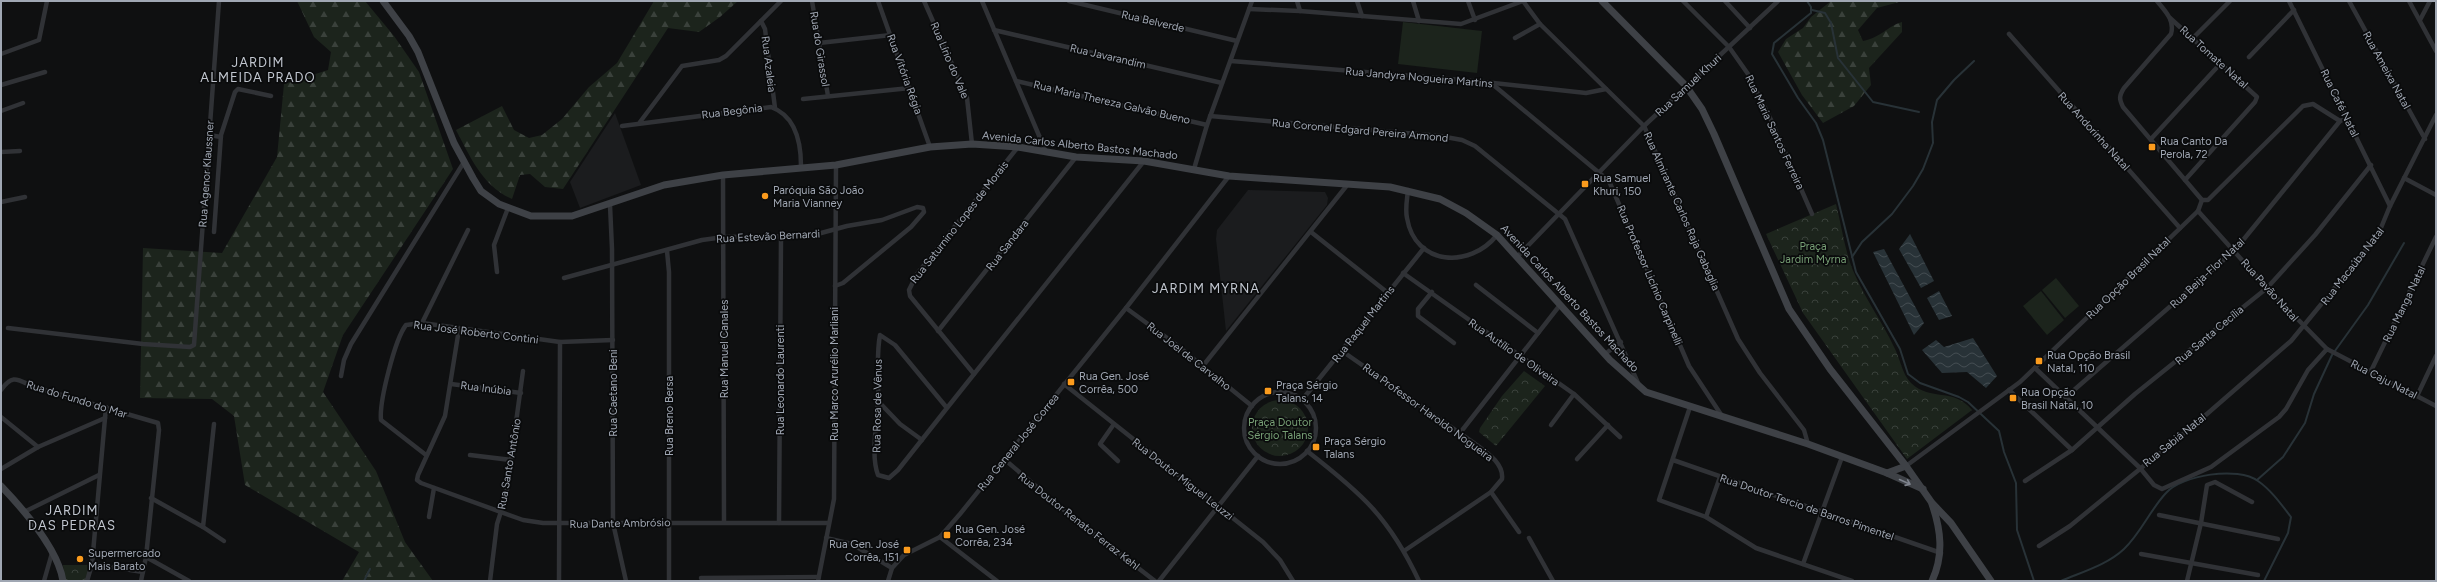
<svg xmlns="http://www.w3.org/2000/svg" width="2437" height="582" font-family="Figtree,sans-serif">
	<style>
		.built { fill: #1b1c1e }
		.grass { fill: #1c241c }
		.forest { fill: url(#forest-firs) }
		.park { fill: url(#park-crowns) }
		.water { fill: url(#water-waves) }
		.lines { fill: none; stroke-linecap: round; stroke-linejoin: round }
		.stream { stroke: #283237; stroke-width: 2 }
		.street { stroke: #303236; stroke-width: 4.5 }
		.secondary { stroke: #3e4146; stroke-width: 7 }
		.oneway { stroke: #7e838d }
		.poi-dot { fill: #fb9b1d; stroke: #0a0b0c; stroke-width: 1.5 }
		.labels { text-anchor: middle; stroke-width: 3.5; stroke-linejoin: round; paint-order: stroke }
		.street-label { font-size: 11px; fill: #a0a7b3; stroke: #0a0b0c }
		.poi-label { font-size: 11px; fill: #a0a7b3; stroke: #0a0b0c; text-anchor: start }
		.park-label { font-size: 11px; fill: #779f75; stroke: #0a0b0c }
		.quarter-label { font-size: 13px; letter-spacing: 1px; fill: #c1c6cf; stroke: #0a0b0c }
	</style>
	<defs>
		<pattern id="forest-firs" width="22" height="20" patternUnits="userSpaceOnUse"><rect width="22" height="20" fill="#1c241c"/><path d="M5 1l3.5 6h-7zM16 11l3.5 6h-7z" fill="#3a413b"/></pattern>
		<pattern id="park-crowns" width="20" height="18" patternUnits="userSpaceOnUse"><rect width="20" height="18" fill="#1c241c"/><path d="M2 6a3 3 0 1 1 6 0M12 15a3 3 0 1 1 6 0" fill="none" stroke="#3a413b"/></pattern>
		<pattern id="water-waves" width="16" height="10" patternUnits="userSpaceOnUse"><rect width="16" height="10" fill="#283237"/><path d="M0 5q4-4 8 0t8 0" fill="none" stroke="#444d52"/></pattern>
	</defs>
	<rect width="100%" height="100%" fill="#0f1011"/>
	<g class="built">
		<path d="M615 113 641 185 580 208 570 182Z"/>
		<path d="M1248 190 1325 192 1328 198 1327 205 1226 331 1216 239 1217 230Z"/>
	</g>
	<g class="grass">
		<path d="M1403 22 1482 31 1477 73 1398 64Z"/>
		<path d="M2056 278 2079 306 2065 318 2042 290Z"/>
		<path d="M2041 291 2064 320 2047 335 2023 306Z"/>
	</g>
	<g class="forest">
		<path d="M297 1H365L394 36 419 72 453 169 343 335 323 392 376 471 405 542 433 581H342L359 552 245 485 234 416 212 399 140 398 143 248 222 253 277 157 284 84 328 70 331 52 314 37Z"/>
		<path d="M654 1H738L720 17 699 32 668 28 563 189 545 187 530 174 520 175 512 199C482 186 470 156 456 130L502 106 514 130 529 138 542 135 562 119 589 87 617 63Z"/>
		<path d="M1831 1H1903L1877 8 1858 30 1863 41C1882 37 1886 27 1902 22V32L1869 68 1871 85 1854 106 1823 123 1802 95 1778 52 1786 39 1803 28 1811 17Z"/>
	</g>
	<g class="park">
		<path d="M1836 204C1842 227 1845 254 1855 275 1866 300 1883 323 1894 347 1900 358 1902 374 1911 383 1931 402 1953 387 1972 410L1907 459 1803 313 1766 234Z"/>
		<path d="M1524 371 1545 386 1496 446 1479 432 1480 428 1502 396Z"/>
		<circle cx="1280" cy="428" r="28"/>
		<path d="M63 565H90L86 581H65Z"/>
	</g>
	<g class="water">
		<path d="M1910 234 1934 281 1921 288 1899 249Z"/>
		<path d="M1884 249 1924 323 1914 335 1873 252Z"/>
		<path d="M1939 291 1952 316 1939 320 1927 298Z"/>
		<path d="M1973 338 1997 376 1986 388 1967 372 1942 373 1922 350 1936 340 1944 347Z"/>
	</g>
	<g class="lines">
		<g class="stream">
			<path d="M1807 1 1811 7V13L1774 43 1772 54 1798 98 1816 123 1823 140 1856 272 1900 349 1908 374 1920 383 1959 397 1968 402 1999 431 2004 452 2016 483 2017 530 2034 581"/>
			<path d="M1812 10 1825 13 1831 23 1838 58 1873 102 1919 112"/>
			<path d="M1852 257 1862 242 1892 214 1913 186 1923 169 1933 143 1932 122 1937 100 1954 80 1974 61"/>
			<path d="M2257 480 2283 457 2305 423 2314 394 2332 355 2368 305 2404 243"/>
			<path d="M364 581 370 569"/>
			<path d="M2061 581C2082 572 2107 565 2124 549 2141 533 2150 510 2166 493 2182 475 2238 466 2258 481 2271 490 2281 504 2291 517L2288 533 2264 581"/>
		</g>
		<g class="street">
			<path d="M812 1 828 96"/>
			<path d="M878 1 930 147"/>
			<path d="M924 1 967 98 972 144"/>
			<path d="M982 1 1046 152"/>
			<path d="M1069 1 1237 41"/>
			<path d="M1297 1 1300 11"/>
			<path d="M1357 1 1362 16"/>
			<path d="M1413 1 1419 21"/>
			<path d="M1468 1 1475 20"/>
			<path d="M1523 1 1540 24 1644 126 1738 339 1760 373 1804 430 1808 444"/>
			<path d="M1683 1 1729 47 1748 74 1771 120 1812 214"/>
			<path d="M1725 1 1750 28"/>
			<path d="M2157 1C2165 11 2175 20 2171 34L2124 88C2119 96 2119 99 2123 107L2202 200"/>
			<path d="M2289 1 2390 206"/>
			<path d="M2349 1 2425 139"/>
			<path d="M2409 1 2436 51"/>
			<path d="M1249 9 1300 11 1461 24 1523 1"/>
			<path d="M2170 18 2257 97 2255 102 2185 180"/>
			<path d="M2420 20 2430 1"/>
			<path d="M761 21 765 29 775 108"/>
			<path d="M994 30 1222 83"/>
			<path d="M2009 34 2180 228"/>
			<path d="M1515 38 1540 24"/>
			<path d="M2193 38 2230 1"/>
			<path d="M819 43 891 35"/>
			<path d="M1 54 39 40 47 1"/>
			<path d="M2249 57 2294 10"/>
			<path d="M1231 61 1475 81 1586 93 1606 89"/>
			<path d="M1016 81 1207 125"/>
			<path d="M1491 83 1609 181 1689 366 1722 416"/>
			<path d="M1 85 45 72"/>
			<path d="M803 99 910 88"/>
			<path d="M1 111 23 103"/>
			<path d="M1210 116 1440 136 1462 140 1475 146 1565 219 1638 383"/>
			<path d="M640 122 682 66 719 60 726 56 781 1"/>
			<path d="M622 126 771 107C796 116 801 142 801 166"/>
			<path d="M209 135 221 137"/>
			<path d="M2151 139 2221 63"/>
			<path d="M1 152 20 151"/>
			<path d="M1194 169 1207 125 1252 1"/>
			<path d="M723 175 724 522"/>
			<path d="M2404 178 2436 195"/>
			<path d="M1408 190C1407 200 1405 209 1407 218 1415 266 1470 269 1497 235"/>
			<path d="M1 202 25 197"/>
			<path d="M610 205 612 249 613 523 626 581"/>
			<path d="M2198 211 2267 288 2327 349"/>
			<path d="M214 232 221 135 235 92 238 89 271 96"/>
			<path d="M1311 232 1388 293"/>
			<path d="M667 251 669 272V581"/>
			<path d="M1517 257 1644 126 1778 1"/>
			<path d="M497 272 494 245 508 208"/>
			<path d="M1403 273 1574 394 1620 437"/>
			<path d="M564 278 702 240 724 237 810 236 847 226 882 220 917 207 923 208 924 212 911 227 843 283 835 286"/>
			<path d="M1476 285 1538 333"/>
			<path d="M1432 292 1418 309V316L1454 343"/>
			<path d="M1126 308 1174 343 1252 406"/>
			<path d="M422 323 468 230"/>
			<path d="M8 328 143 344 190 347 194 345 219 1"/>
			<path d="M459 329 445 416 418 475 417 480 421 483 523 520 543 523H829"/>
			<path d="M938 331 1076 157"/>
			<path d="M1342 351 1474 443C1486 452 1504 463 1502 479L1491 492 1404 551"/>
			<path d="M1605 354 1621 342"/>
			<path d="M1202 367 1348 184"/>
			<path d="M2035 368 2140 468 2154 485 2162 489 2211 467 2279 417 2286 409 2308 370 2327 349 2436 406"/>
			<path d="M2371 371 2436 237"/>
			<path d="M974 374 910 296 909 290 917 274 1018 147"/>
			<path d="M341 376 344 360 351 344 464 162"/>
			<path d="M451 384 521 393"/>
			<path d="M1064 384 1263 542 1280 560 1293 581"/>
			<path d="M1 390C13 373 18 380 34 387L158 423 159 430 146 557 141 581"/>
			<path d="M2009 390 2072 450"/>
			<circle cx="1280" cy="428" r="36"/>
			<path d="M2417 396 2436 356"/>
			<path d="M2066 397 2235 250 2340 121 2348 118"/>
			<path d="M1302 400 1424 248"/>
			<path d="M878 401 900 424 922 440"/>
			<path d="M1690 407 1659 500 1706 517 1756 548 1852 581"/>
			<path d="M947 408 898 470 889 478 878 475C870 454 878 420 878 397 879 376 876 356 880 335L895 345 947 408 1144 161"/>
			<path d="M1 417 38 447"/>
			<path d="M1114 424 1100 444 1118 461"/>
			<path d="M1551 425 1574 394"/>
			<path d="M1460 433 1560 305"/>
			<path d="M1307 451C1361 493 1389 517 1419 581"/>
			<path d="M426 455 381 420C379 402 395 339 406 325L422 323 560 342"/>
			<path d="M470 455 511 460"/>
			<path d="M1004 459 1071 516 1155 581"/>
			<path d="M1577 459 1608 425"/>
			<path d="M1673 460 1941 553"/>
			<path d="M1906 466 2020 382 2198 211 2202 200H2208L2214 194 2303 106 2313 104 2340 121"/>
			<path d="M1 469 38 447 105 418"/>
			<path d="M2025 481 2072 450 2135 394 2267 288 2315 235 2371 165"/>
			<path d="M1491 492 1519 532"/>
			<path d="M151 498 203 527 214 424"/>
			<path d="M24 512 99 475"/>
			<path d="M2159 515 2278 539"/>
			<path d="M429 517 434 488"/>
			<path d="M1706 517 1720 477"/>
			<path d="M779 523 781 238"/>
			<path d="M203 527 224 541"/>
			<path d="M940 537 997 581"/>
			<path d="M826 538 852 544 892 568"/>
			<path d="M1529 538 1553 581"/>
			<path d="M2039 546 2070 526 2200 420 2291 341 2378 235 2390 206 2436 115"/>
			<path d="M2141 554 2258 575"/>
			<path d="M146 557 189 581"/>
			<path d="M92 564 143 572"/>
			<path d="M1803 564 1842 457"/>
			<path d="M701 578 819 577"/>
			<path d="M44 581 52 553"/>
			<path d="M87 581 92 564 106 407"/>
			<path d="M490 581 497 524 506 496 523 371"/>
			<path d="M559 581 560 342 613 340"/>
			<path d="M818 581 834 499 836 165"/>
			<path d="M888 581 892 568 904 555 940 537 960 514 1126 308 1229 176"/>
			<path d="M1159 581 1258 456"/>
			<path d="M2187 581 2201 523 2207 485 2215 482 2252 502"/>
		</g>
		<g class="secondary">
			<path d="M383 1 409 36 418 52 454 143 473 178 481 191 499 204 531 216H572L664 185 723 175 836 165 930 147 972 144 1018 147 1076 157 1144 161 1229 176 1390 187 1440 199 1466 213 1497 235 1610 360 1646 392 1808 444 1887 473 1906 466"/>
			<path d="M1602 1 1686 86 1702 109 1714 134 1789 309 1830 369 1906 466 1932 503 1951 523 1991 581"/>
			<path d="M1887 473 1923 489"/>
			<path d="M1 486C23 509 58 549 63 581"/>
			<path d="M1932 504C1941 530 1944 555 1932 581"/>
		</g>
	</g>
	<defs><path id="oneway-shaft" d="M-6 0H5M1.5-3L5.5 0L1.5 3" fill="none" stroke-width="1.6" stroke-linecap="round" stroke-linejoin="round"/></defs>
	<use class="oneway" href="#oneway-shaft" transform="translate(1905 482) rotate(24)"/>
	<g class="poi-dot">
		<rect x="2148" y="143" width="8" height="8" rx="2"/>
		<rect x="1581" y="180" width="8" height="8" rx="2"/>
		<circle cx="765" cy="196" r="4"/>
		<rect x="2035" y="357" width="8" height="8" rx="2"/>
		<rect x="1067" y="378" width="8" height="8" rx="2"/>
		<rect x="1264" y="387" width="8" height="8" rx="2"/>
		<rect x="2009" y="394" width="8" height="8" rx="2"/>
		<rect x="1312" y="443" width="8" height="8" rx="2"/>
		<rect x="943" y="531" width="8" height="8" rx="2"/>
		<rect x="903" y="546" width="8" height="8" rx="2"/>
		<circle cx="80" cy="559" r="4"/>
	</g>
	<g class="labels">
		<g class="street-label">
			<text transform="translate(1153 21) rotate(13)" y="4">Rua Belverde</text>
			<text transform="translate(820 49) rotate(81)" y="4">Rua do Girassol</text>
			<text transform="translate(1108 56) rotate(13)" y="4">Rua Javarandim</text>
			<text transform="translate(2214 57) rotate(42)" y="4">Rua Tomate Natal</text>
			<text transform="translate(950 60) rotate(67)" y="4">Rua Lírio do Vale</text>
			<text transform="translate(769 64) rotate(83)" y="4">Rua Azaleia</text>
			<text transform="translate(2387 70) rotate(61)" y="4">Rua Ameixa Natal</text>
			<text transform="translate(905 74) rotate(70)" y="4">Rua Vitória Régia</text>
			<text transform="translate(1419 77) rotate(5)" y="4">Rua Jandyra Nogueira Martins</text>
			<text transform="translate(1688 85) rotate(-43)" y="4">Rua Samuel Khuri</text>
			<text transform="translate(1112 102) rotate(13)" y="4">Rua Maria Thereza Galvão Bueno</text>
			<text transform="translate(2340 103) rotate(64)" y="4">Rua Café Natal</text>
			<text transform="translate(732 111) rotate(-7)" y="4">Rua Begônia</text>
			<text transform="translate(1360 130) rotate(5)" y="4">Rua Coronel Edgard Pereira Armond</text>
			<text transform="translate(2094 131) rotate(48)" y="4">Rua Andorinha Natal</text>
			<text transform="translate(1775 132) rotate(65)" y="4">Rua Maria Santos Ferreira</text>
			<text transform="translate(1080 145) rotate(6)" y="4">Avenida Carlos Alberto Bastos Machado</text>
			<text transform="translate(206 174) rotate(-86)" y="4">Rua Agenor Klaussner</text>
			<text transform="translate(1682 211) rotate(66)" y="4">Rua Almirante Carlos Raja Gabaglia</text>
			<text transform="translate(959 222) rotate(-52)" y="4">Rua Saturnino Lopes de Morais</text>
			<text transform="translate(768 236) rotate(-3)" y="4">Rua Estevão Bernardi</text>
			<text transform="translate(1007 245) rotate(-52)" y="4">Rua Sandara</text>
			<text transform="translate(2352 266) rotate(-52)" y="4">Rua Macaúba Natal</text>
			<text transform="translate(2207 273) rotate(-43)" y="4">Rua Beija-Flor Natal</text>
			<text transform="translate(1650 275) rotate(67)" y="4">Rua Professor Licínio Carpinelli</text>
			<text transform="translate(2128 278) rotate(-44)" y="4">Rua Opção Brasil Natal</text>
			<text transform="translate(2270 290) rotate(48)" y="4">Rua Pavão Natal</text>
			<text transform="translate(1570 298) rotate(47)" y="4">Avenida Carlos Alberto Bastos Machado</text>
			<text transform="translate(2404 304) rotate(-64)" y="4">Rua Manga Natal</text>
			<text transform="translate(1363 324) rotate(-52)" y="4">Rua Raquel Martins</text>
			<text transform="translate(476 332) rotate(7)" y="4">Rua José Roberto Contini</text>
			<text transform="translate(2209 335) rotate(-40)" y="4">Rua Santa Cecília</text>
			<text transform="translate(724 349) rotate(-90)" y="4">Rua Manuel Canales</text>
			<text transform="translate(1514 352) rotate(35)" y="4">Rua Autílio de Oliveira</text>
			<text transform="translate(1189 356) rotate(38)" y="4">Rua Joel de Carvalho</text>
			<text transform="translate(834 374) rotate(-90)" y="4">Rua Marco Arurélio Marliani</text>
			<text transform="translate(2384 379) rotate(27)" y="4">Rua Caju Natal</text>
			<text transform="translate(780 380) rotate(-90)" y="4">Rua Leonardo Laurenti</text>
			<text transform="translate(486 388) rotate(7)" y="4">Rua Inúbia</text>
			<text transform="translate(613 393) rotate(-90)" y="4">Rua Caetano Beni</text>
			<text transform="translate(77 399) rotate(17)" y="4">Rua do Fundo do Mar</text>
			<text transform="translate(877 406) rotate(-89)" y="4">Rua Rosa de Vênus</text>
			<text transform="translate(1428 412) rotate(36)" y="4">Rua Professor Haroldo Nogueira</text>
			<text transform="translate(669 416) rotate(-90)" y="4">Rua Breno Bersa</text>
			<text transform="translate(2174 440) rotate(-39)" y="4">Rua Sabiá Natal</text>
			<text transform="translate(1018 442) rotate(-51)" y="4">Rua General José Correa</text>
			<text transform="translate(509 464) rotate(-80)" y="4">Rua Santo Antônio</text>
			<text transform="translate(1183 479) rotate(38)" y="4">Rua Doutor Miguel Leuzzi</text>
			<text transform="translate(1807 507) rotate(19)" y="4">Rua Doutor Tercio de Barros Pimentel</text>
			<text transform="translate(1079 521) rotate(38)" y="4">Rua Doutor Renato Ferraz Kehl</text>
			<text transform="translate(620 523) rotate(-1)" y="4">Rua Dante Ambrósio</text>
		</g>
		<g class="poi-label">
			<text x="2160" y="145">Rua Canto Da<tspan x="2160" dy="13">Perola, 72</tspan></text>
			<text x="1593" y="182">Rua Samuel<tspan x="1593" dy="13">Khuri, 150</tspan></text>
			<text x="773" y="194">Paróquia São João<tspan x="773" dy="13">Maria Vianney</tspan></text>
			<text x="2047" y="359">Rua Opção Brasil<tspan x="2047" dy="13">Natal, 110</tspan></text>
			<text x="1079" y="380">Rua Gen. José<tspan x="1079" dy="13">Corrêa, 500</tspan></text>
			<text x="1276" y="389">Praça Sérgio<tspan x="1276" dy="13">Talans, 14</tspan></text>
			<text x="2021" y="396">Rua Opção<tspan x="2021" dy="13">Brasil Natal, 10</tspan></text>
			<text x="1324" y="445">Praça Sérgio<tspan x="1324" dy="13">Talans</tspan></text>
			<text x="955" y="533">Rua Gen. José<tspan x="955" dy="13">Corrêa, 234</tspan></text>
			<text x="899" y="548" text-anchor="end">Rua Gen. José<tspan x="899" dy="13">Corrêa, 151</tspan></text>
			<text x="88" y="557">Supermercado<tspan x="88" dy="13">Mais Barato</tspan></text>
		</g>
		<g class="park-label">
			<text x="1813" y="250">Praça<tspan x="1813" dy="13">Jardim Myrna</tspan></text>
			<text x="1280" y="426">Praça Doutor<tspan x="1280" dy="13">Sérgio Talans</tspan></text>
		</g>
		<g class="quarter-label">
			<text x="258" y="67">JARDIM<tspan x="258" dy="15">ALMEIDA PRADO</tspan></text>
			<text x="1206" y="293">JARDIM MYRNA</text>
			<text x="72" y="515">JARDIM<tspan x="72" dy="15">DAS PEDRAS</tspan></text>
		</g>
	</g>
	<rect width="2437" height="582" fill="none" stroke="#a0a7b3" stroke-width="4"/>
</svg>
